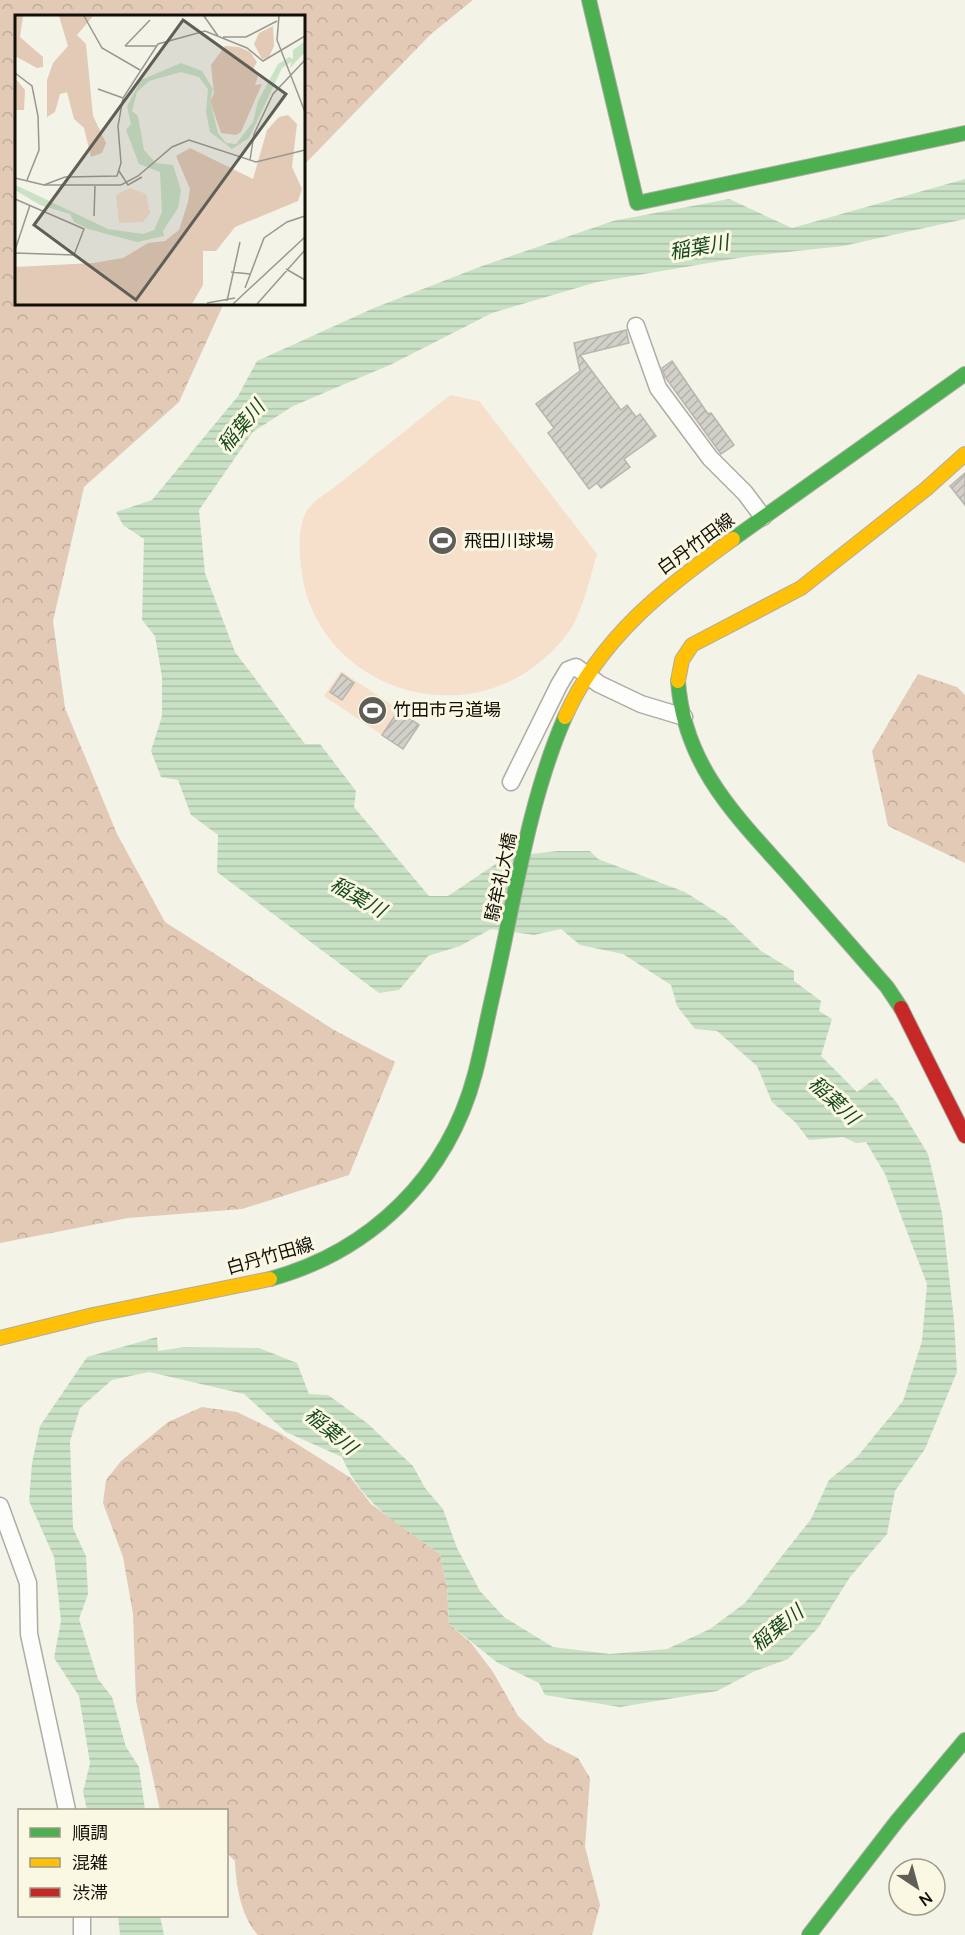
<svg xmlns="http://www.w3.org/2000/svg" width="965" height="1935" font-family="Manrope,'Noto Sans JP',sans-serif">
	<style>
		.forest { fill: url(#forest-crowns) }
		.pitch { fill: #f6dfcb }
		.water { fill: url(#water-rules) }
		.building { fill: url(#building-hatch); stroke: #b8b5ad; stroke-width: 1.5 }
		.lines { fill: none; stroke-linecap: round; stroke-linejoin: round }
		.street-casing { stroke: #aeada4; stroke-width: 19 }
		.fast-casing { stroke: #aeada4; stroke-width: 16 }
		.slow-casing { stroke: #aeada4; stroke-width: 16 }
		.jam-casing { stroke: #aeada4; stroke-width: 16 }
		.street { stroke: #fdfdfc; stroke-width: 16 }
		.fast { stroke: #4caf50; stroke-width: 14 }
		.slow { stroke: #ffc107; stroke-width: 14 }
		.jam { stroke: #c62828; stroke-width: 14 }
		.labels { text-anchor: middle; stroke-width: 6; stroke-linejoin: round; paint-order: stroke }
		.poi-label { font-size: 18px; fill: #111009; stroke: #faf7e2; text-anchor: start }
		.street-label { font-size: 18px; fill: #111009; stroke: #faf7e2 }
		.water-label { font-size: 20px; font-style: italic; fill: #16491b; stroke: #faf7e2 }
		.inset-road { fill: none; stroke: #99988f; stroke-width: 1.5 }
		.view { fill: #605f57; fill-opacity: 0.15; stroke: #605f57; stroke-width: 3 }
		.inset-edge { fill: none; stroke: #111009; stroke-width: 3 }
	</style>
	<defs>
		<pattern id="forest-crowns" width="20" height="18" patternUnits="userSpaceOnUse" patternTransform="scale(1.5)"><rect width="20" height="18" fill="#e2cab6"/><path d="M2 6a3 3 0 1 1 6 0M12 15a3 3 0 1 1 6 0" fill="none" stroke="#c1ac9b"/></pattern>
		<pattern id="water-rules" width="6" height="5" patternUnits="userSpaceOnUse" patternTransform="scale(1.5)"><rect width="6" height="5" fill="#c9e2c5"/><path d="M0 2.5h6" fill="none" stroke="#acc1a8"/></pattern>
		<pattern id="building-hatch" width="6" height="6" patternUnits="userSpaceOnUse" patternTransform="scale(1.5)"><rect width="6" height="6" fill="#d2d0c8"/><path d="M-1 1l2-2M0 6l6-6M5 7l2-2" fill="none" stroke="#b3b2aa"/></pattern>
	</defs>
	<rect width="100%" height="100%" fill="#f4f3e8"/>
	<g class="forest">
		<path d="M0 0H473L431 34 303 166V16H16V303H224L179 402 84 487 53 621 65 708 117 834 165 922 334 1030 395 1062 349 1175 242 1209 128 1218 0 1243Z"/>
		<path d="M918 674 957 687 965 695V863L888 826 872 751Z"/>
		<path d="M202 1407 237 1412 278 1432 351 1478 371 1504 440 1554 447 1587 449 1624 472 1644 493 1672 518 1716 546 1742 578 1758 590 1778 585 1847 600 1905 592 1935H258C241 1917 236 1885 235 1861L227 1853 226 1810H160L136 1701 133 1614 123 1557 103 1503 106 1480 121 1461 168 1422Z"/>
	</g>
	<g class="pitch">
		<path d="M450 395 479 401 597 554C590 577 585 602 574 623 565 641 547 657 531 669 441 732 311 676 301 566 299 548 298 528 306 512 312 501 330 491 340 483 377 453 414 424 450 395Z"/>
		<path d="M341 671 420 724 403 749 324 696Z"/>
	</g>
	<g class="water">
		<path d="M965 179V219L843 246 750 256 597 282 492 313 392 364 293 406 253 432 199 510 205 573 235 652 305 744H320L356 791 354 807 429 896H448L506 857 557 851H590L598 859 685 892 726 918 761 951 794 971V981L821 1001 819 1011 832 1019 821 1056 857 1092 876 1078 897 1103 928 1154 942 1213 954 1320 957 1372 925 1449 895 1491 887 1534 850 1577 818 1628 788 1659 755 1671 717 1691 620 1707 545 1695 539 1683 498 1663 449 1624 447 1587 440 1554C399 1524 363 1506 342 1457L286 1432 244 1394 149 1372 112 1380 80 1408 70 1441 73 1528 86 1556 88 1594 79 1619 98 1679 112 1697 126 1747 139 1767 145 1810H87L83 1792 90 1763 79 1696 54 1658 61 1621 54 1557 29 1501 32 1463 40 1426 87 1357 157 1337 158 1351 184 1347 259 1348 297 1363 309 1394 328 1395 367 1423 413 1466 425 1488 443 1509 457 1548 480 1591 504 1617 553 1647 610 1654 667 1649 710 1629 745 1603 811 1519 829 1480 857 1457 903 1401 922 1341 927 1284 885 1174 866 1142 856 1143 843 1137 809 1140 795 1122 772 1102 757 1066 717 1031 695 1029 677 1006 671 985 623 954 580 945 561 929 534 935 491 929 460 946 428 956 399 990 379 993 217 872 218 835 191 815 178 780 161 777 151 751 162 716V677L155 636 142 620 144 539 123 525 116 512 152 500 238 396 257 361 374 308 482 266 613 221 729 199 792 228Z"/>
		<path d="M118 1916H160L164 1935H120Z"/>
	</g>
	<g class="building">
		<path d="M626 330 629 343 580 355 621 410 627 405 636 417 640 414 656 436 624 459 630 467 601 488 597 483 589 489 548 433 554 428 536 404 580 371 574 343Z"/>
		<path d="M672 361 708 414 711 413 734 445 721 454 665 377 662 368Z"/>
		<path d="M965 473V505L950 486Z"/>
		<path d="M342 674 354 683 342 700 330 692Z"/>
		<path d="M398 711 419 725 403 749 382 735Z"/>
	</g>
	<g class="lines">
		<defs>
			<g id="street">
				<path d="M636 326 658 388 710 458 745 493 763 517"/>
				<path d="M511 782 559 685 568 670 576 667 599 684 641 704 684 717"/>
				<path d="M0 1506 28 1583 29 1634 67 1810"/>
				<path d="M82 1935V1916"/>
			</g>
			<g id="fast">
				<path d="M589 0 637 203 965 133"/>
				<path d="M733 539 965 374"/>
				<path d="M678 681C684 765 735 815 788 874 821 912 854 949 887 987L901 1008"/>
				<path d="M270 1279C372 1251 448 1176 475 1074 482 1047 487 1020 493 994 514 903 528 802 565 717"/>
				<path d="M809 1935 897 1821 965 1740"/>
			</g>
			<g id="slow">
				<path d="M678 681 682 660 692 645 801 588 926 489 965 454"/>
				<path d="M565 717C600 638 664 588 733 539"/>
				<path d="M0 1338 93 1315 270 1279"/>
			</g>
			<path id="jam" d="M901 1008 965 1136"/>
		</defs>
		<use href="#street" class="street-casing"/>
		<use href="#fast" class="fast-casing"/>
		<use href="#slow" class="slow-casing"/>
		<use href="#jam" class="jam-casing"/>
		<use href="#street" class="street"/>
		<use href="#fast" class="fast"/>
		<use href="#slow" class="slow"/>
		<use href="#jam" class="jam"/>
	</g>
	<defs>
		<symbol id="stadium-disc" viewBox="-11 -11 22 22"><circle r="9.5" fill="#605f57" stroke="#faf7e2"/><path d="M0-5a6.5 5 0 1 0 0 10a6.5 5 0 1 0 0-10ZM-3.5-1.8h7v3.6h-7Z" fill="#fff"/></symbol>
	</defs>
	<g fill-rule="evenodd">
		<use href="#stadium-disc" x="426" y="524" width="33" height="33"/>
		<use href="#stadium-disc" x="356" y="694" width="33" height="33"/>
	</g>
	<g class="labels">
		<g class="poi-label">
			<text x="464" y="547">飛田川球場</text>
			<text x="393" y="716">竹田市弓道場</text>
		</g>
		<g class="street-label">
			<text transform="translate(696 544) rotate(-36)" y="6">白丹竹田線</text>
			<text transform="translate(501 877) rotate(-78)" y="6">騎牟礼大橋</text>
			<text transform="translate(270 1256) rotate(-16)" y="6">白丹竹田線</text>
		</g>
		<g class="water-label">
			<text transform="translate(699 247) rotate(-10)" y="7">稲葉川</text>
			<text transform="translate(241 426) rotate(-50)" y="7">稲葉川</text>
			<text transform="translate(358 897) rotate(30)" y="7">稲葉川</text>
			<text transform="translate(834 1100) rotate(43)" y="7">稲葉川</text>
			<text transform="translate(331 1431) rotate(40)" y="7">稲葉川</text>
			<text transform="translate(777 1628) rotate(-39)" y="7">稲葉川</text>
		</g>
	</g>
	<g transform="translate(15 15)">
		<rect width="290" height="290" fill="#f4f3e8"/>
		<path d="M0 1H8L5 22 28 42V52L22 53 0 41ZM44 1H78L62 20 71 29 78 101 91 128 87 138 76 142 69 113 59 104 52 77 45 79 40 97 32 102V65L38 48 53 31ZM258 11 259 31 254 42 247 44 239 29 244 18ZM210 31 224 32 235 37 242 47 238 54 243 61 240 70 247 69 226 117 221 120 206 118 195 86 199 78 196 50ZM0 63 10 75 9 95H0ZM273 100 282 109 277 152 287 174 283 186 220 212 201 236H188V270L177 289H0V252L78 248 108 243 133 228 150 226 164 215 173 187 175 174 161 141 175 133 238 164 252 115 264 102Z" fill="#e2cab6"/>
		<path d="M115 173 131 179 135 198 128 207 104 208 101 180Z" fill="#f6dfcb"/>
		<path d="M289 27V38L275 53 276 47 267 53 234 123 217 134 195 117 191 97 193 74 184 62 166 57 134 66 122 77 117 96 123 101 129 135 141 148 158 150 166 175 163 193 148 216 149 221 122 227 73 214 59 207 55 199 25 190 0 175V170L9 174 93 214 128 219 139 215 147 197 145 157 124 149 111 115 116 109 112 91 126 65 166 48 187 56 198 74 195 86 203 118 211 128 221 129 238 107 243 86 263 49 274 42 278 44V35Z" fill="#c9e2c5"/>
		<path class="inset-road" d="M69 1 87 33 125 55M189 1 203 21M264 1 262 25 290 97M208 22H231L262 6M110 31 135 5M110 31H141M0 58 17 71 23 101 24 135 12 165M83 74 108 83M235 145 239 119 258 79 290 45M104 156 113 170 127 162M0 163 29 170H106L123 161 157 132 174 125 241 147 290 135M29 170 50 162 102 161 106 148 103 111 108 83 143 29 190 16 232 33 248 46 290 21M0 184 69 214 59 240 0 238M79 201 80 171M0 235 15 190M271 254 290 265M216 257 235 259M230 273 249 223 272 207 290 201M212 286 225 227M192 288 220 283M218 289 290 222M242 289 290 235"/>
		<path class="view" d="M168 5 271 79 121 285 19 210Z"/>
		<rect width="290" height="290" class="inset-edge"/>
	</g>
	<rect x="18" y="1809" width="210" height="108" fill="#faf7e2" stroke="#9d9b8b" stroke-width="1.5"/>
	<rect x="30" y="1828" width="30" height="9" fill="#4caf50" stroke="#9d9b8b" stroke-width="1.5"/>
	<text x="72" y="1839" font-size="18" fill="#111009">順調</text>
	<rect x="30" y="1858" width="30" height="9" fill="#ffc107" stroke="#9d9b8b" stroke-width="1.5"/>
	<text x="72" y="1869" font-size="18" fill="#111009">混雑</text>
	<rect x="30" y="1888" width="30" height="9" fill="#c62828" stroke="#9d9b8b" stroke-width="1.5"/>
	<text x="72" y="1899" font-size="18" fill="#111009">渋滞</text>
	<g transform="translate(917 1887) rotate(144)"><circle r="28" fill="#faf7e2" stroke="#9d9b8b" stroke-width="1.5"/>
	<path d="M0-4.5L10 22L0 15L-10 22Z" fill="#605f57"/>
	<text y="-9" font-size="16" font-weight="bold" text-anchor="middle" fill="#111009">N</text>
	</g>
</svg>
